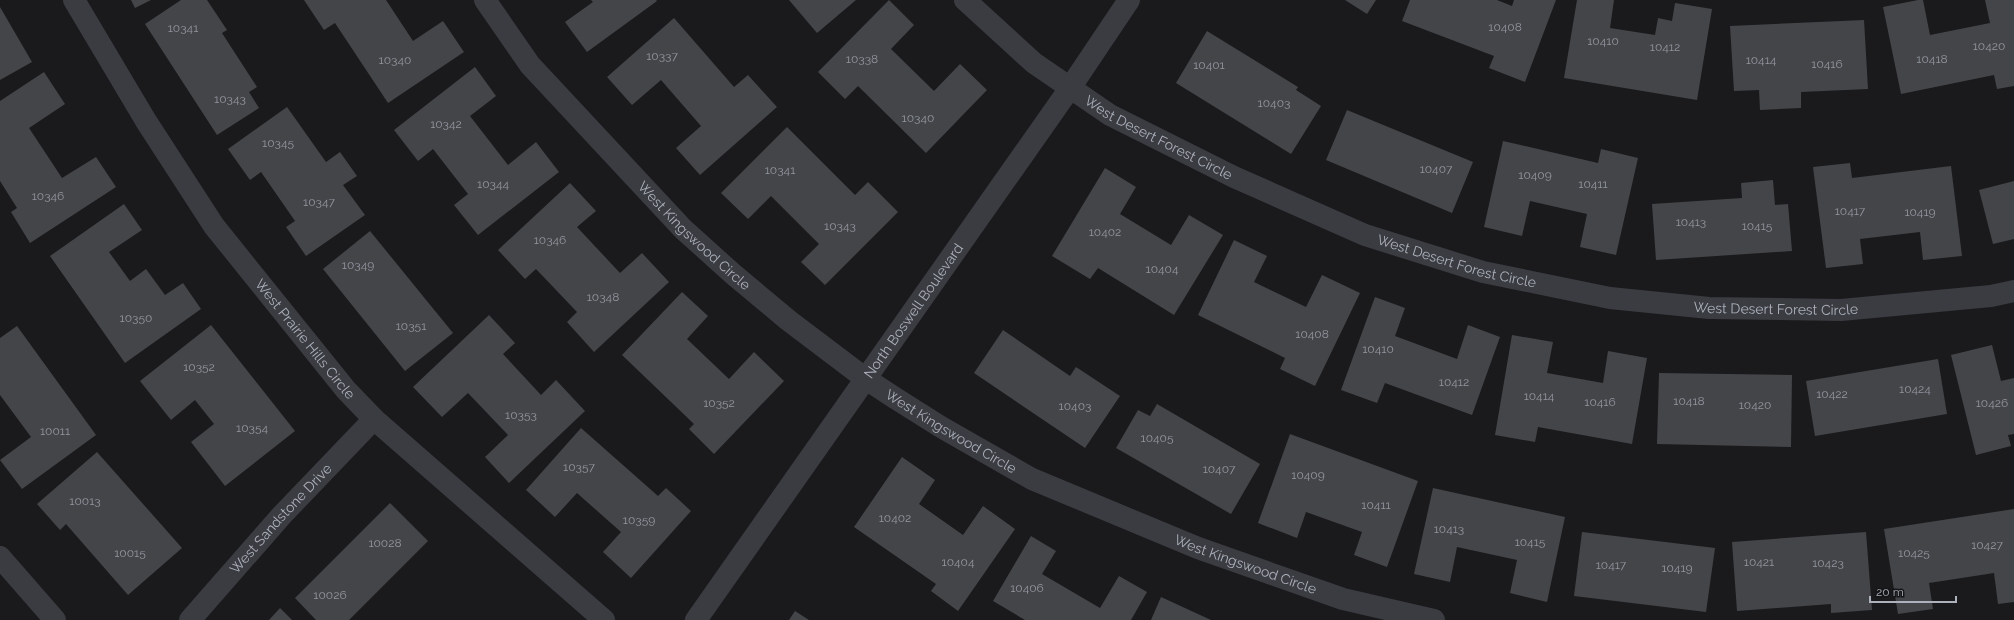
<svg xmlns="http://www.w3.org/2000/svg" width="2014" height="620" font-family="Raleway,sans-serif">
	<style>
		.building { fill: #444549 }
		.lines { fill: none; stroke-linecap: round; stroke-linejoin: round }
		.minor { stroke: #3a3c41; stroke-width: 22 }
		.labels { text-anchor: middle; stroke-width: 4; stroke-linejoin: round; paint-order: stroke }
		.number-label { font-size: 12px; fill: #92969f }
		.street-label { font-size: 14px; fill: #acb1bc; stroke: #151517 }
	</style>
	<rect width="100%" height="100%" fill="#1a1a1c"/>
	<g class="building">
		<path d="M131 0H151L135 8Z"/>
		<path d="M181 0H207L227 30 222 33 257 87 249 92 259 108 217 135 145 24Z"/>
		<path d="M304 0H386L413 41 443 21 464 52 388 103 335 23 324 30Z"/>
		<path d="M591 0H656L657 1 587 52 565 22 593 2Z"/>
		<path d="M789 0H856L817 33Z"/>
		<path d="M889 0 914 25 891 49 934 91 960 64 987 90 926 153 858 86 845 99 818 72Z"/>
		<path d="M1345 0H1376L1367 14Z"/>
		<path d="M1410 0H1497L1512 6 1514 0H1556L1525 82 1489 68 1494 56 1402 21Z"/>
		<path d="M1577 0H1614L1610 28 1655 35 1658 18 1672 21 1675 3 1712 9 1697 100 1564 78Z"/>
		<path d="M1918 0H1923L1930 35 1990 23 1985 0H2014V86L1997 89 1994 75 1901 94 1883 7Z"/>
		<path d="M0 7 32 62 0 80Z"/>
		<path d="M674 18 734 87 748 75 777 107 700 175 676 148 701 126 661 80 632 105 607 77Z"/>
		<path d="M1864 20 1868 89 1801 92V108L1760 110 1759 90 1734 91 1730 26Z"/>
		<path d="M1207 31 1298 87 1296 90 1321 106 1291 154 1176 83Z"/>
		<path d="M475 67 496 96 470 116 508 165 536 142 559 172 478 235 454 205 468 194 433 149 418 161 394 130Z"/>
		<path d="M44 72 65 104 29 128 62 178 96 157 116 187 30 243 11 212 17 208 0 181V101Z"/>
		<path d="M287 107 326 162 340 152 357 176 343 185 365 215 306 256 286 227 295 221 261 172 250 180 228 149Z"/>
		<path d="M1347 110 1473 162 1452 213 1326 160Z"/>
		<path d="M787 127 855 195 868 182 898 212 825 285 801 262 819 244 771 196 748 219 721 193Z"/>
		<path d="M1503 141 1598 163 1601 149 1638 158 1616 255 1580 247 1587 214 1530 201 1522 236 1484 227Z"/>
		<path d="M1850 163 1852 178 1951 166 1962 256 1923 260 1920 232 1860 239 1863 264 1826 268 1813 167Z"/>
		<path d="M1105 168 1136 187 1120 214 1171 245 1189 215 1223 235 1174 315 1098 268 1090 279 1052 256Z"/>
		<path d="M1773 180 1775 205 1788 204 1792 251 1656 260 1652 204 1742 198 1741 183Z"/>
		<path d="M2014 181V239L1993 244 1979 190Z"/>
		<path d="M570 183 596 211 577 227 620 273 642 253 669 282 594 352 567 322 577 312 536 269 525 279 498 250Z"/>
		<path d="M124 204 142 230 109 252 130 281 146 269 165 295 183 283 201 309 125 363 50 256Z"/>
		<path d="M370 231 453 333 405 371 323 269Z"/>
		<path d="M1234 240 1267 256 1254 282 1306 307 1322 275 1360 293 1315 386 1280 369 1285 358 1198 315Z"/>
		<path d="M682 292 708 316 687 339 729 379 754 352 784 381 714 454 689 429 694 424 622 355Z"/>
		<path d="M1375 297 1405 308 1395 336 1457 359 1468 325 1500 337 1472 415 1385 383 1377 403 1341 390Z"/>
		<path d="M489 315 515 343 503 354 541 395 556 380 585 411 509 483 485 457 508 435 468 393 442 417 413 387Z"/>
		<path d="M211 325 295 431 225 486 191 442 214 424 195 400 171 420 140 381Z"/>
		<path d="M17 326 96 435 22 489 0 460 31 437 0 395V338Z"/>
		<path d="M1003 330 1070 376 1076 367 1120 396 1085 448 974 373Z"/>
		<path d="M1512 335 1553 342 1547 373 1603 383 1608 351 1647 358 1632 444 1538 427 1535 442 1495 435Z"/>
		<path d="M1992 345 2001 381 2014 378V434L2008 435 2011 446 1976 455 1951 355Z"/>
		<path d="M1938 359 1947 414 1815 436 1806 381Z"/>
		<path d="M1659 373 1792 375 1791 447 1657 444Z"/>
		<path d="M1157 404 1260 464 1231 514 1116 448 1138 410 1150 416Z"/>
		<path d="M581 428 658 496 666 488 691 511 631 578 603 552 621 532 577 493 555 517 526 490Z"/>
		<path d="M1290 434 1418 481 1387 567 1354 555 1362 532 1306 512 1297 538 1258 523Z"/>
		<path d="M97 452 182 548 128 595 66 524 60 530 37 504Z"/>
		<path d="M902 457 935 480 919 504 963 535 983 506 1015 529 958 611 931 591 936 584 854 527Z"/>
		<path d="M1433 488 1565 517 1547 602 1510 593 1517 560 1457 547 1450 582 1414 574Z"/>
		<path d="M390 503 428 541 349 620H316L295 598Z"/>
		<path d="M2014 509V602L1998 604 1994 573 1929 583 1933 609 1898 614 1884 529Z"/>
		<path d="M1582 532 1715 548 1706 612 1574 596Z"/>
		<path d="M1866 532 1872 610 1831 613V604L1737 611 1732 542Z"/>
		<path d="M1031 536 1056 551 1042 574 1100 608 1119 576 1147 592 1131 620H1025L993 601Z"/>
		<path d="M1161 597 1211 620H1151Z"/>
		<path d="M280 608 292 620H269Z"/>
		<path d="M795 611 809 620H789Z"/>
	</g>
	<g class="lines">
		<g class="minor">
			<path id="s1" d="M74 0 146 121 214 226 346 390 374 419 604 620"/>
			<path id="s2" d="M485 0 530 65 683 229 733 274 788 320 866 379 895 398 941 427 1032 479 1198 548 1343 599 1434 620"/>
			<path id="s3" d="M965 0 1034 63 1110 115 1234 177 1365 235 1483 272 1610 298 1709 308 1841 310 1991 296 2014 291"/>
			<path d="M0 557 55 620"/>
			<path id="s4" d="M190 620 282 515 374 419"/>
			<path id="s5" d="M696 620 1070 88 1129 0"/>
		</g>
	</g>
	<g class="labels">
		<g class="number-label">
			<text x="1505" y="31">10408</text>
			<text x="183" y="32">10341</text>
			<text x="1603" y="45">10410</text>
			<text x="1989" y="50">10420</text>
			<text x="1665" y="51">10412</text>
			<text x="662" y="60">10337</text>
			<text x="862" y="63">10338</text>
			<text x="1932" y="63">10418</text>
			<text x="395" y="64">10340</text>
			<text x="1761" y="64">10414</text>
			<text x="1827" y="68">10416</text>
			<text x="1209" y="69">10401</text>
			<text x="230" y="103">10343</text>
			<text x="1274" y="107">10403</text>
			<text x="918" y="122">10340</text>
			<text x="446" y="128">10342</text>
			<text x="278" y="147">10345</text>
			<text x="1436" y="173">10407</text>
			<text x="780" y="174">10341</text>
			<text x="1535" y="179">10409</text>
			<text x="493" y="188">10344</text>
			<text x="1593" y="188">10411</text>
			<text x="48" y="200">10346</text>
			<text x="319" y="206">10347</text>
			<text x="1850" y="215">10417</text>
			<text x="1920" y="216">10419</text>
			<text x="1691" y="226">10413</text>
			<text x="840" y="230">10343</text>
			<text x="1757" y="230">10415</text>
			<text x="1105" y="236">10402</text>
			<text x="550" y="244">10346</text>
			<text x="358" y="269">10349</text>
			<text x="1162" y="273">10404</text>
			<text x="603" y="301">10348</text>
			<text x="136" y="322">10350</text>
			<text x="411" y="330">10351</text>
			<text x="1312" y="338">10408</text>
			<text x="1378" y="353">10410</text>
			<text x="199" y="371">10352</text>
			<text x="1454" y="386">10412</text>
			<text x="1915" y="393">10424</text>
			<text x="1832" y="398">10422</text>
			<text x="1539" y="400">10414</text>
			<text x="1689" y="405">10418</text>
			<text x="1600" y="406">10416</text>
			<text x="719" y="407">10352</text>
			<text x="1992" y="407">10426</text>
			<text x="1755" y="409">10420</text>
			<text x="1075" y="410">10403</text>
			<text x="521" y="419">10353</text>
			<text x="252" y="432">10354</text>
			<text x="55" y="435">10011</text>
			<text x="1157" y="442">10405</text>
			<text x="579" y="471">10357</text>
			<text x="1219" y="473">10407</text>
			<text x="1308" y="479">10409</text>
			<text x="85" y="505">10013</text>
			<text x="1376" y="509">10411</text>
			<text x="895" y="522">10402</text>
			<text x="639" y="524">10359</text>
			<text x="1449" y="533">10413</text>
			<text x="1530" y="546">10415</text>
			<text x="385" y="547">10028</text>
			<text x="1987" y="549">10427</text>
			<text x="130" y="557">10015</text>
			<text x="1914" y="557">10425</text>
			<text x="958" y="566">10404</text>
			<text x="1759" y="566">10421</text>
			<text x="1828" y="567">10423</text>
			<text x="1611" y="569">10417</text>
			<text x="1677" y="572">10419</text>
			<text x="1027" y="592">10406</text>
			<text x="330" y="599">10026</text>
		</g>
		<g class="street-label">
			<text dy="5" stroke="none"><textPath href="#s3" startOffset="239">West Desert Forest Circle</textPath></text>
			<text dy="5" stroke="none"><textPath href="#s2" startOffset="316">West Kingswood Circle</textPath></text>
			<text dy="5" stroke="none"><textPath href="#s3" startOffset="563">West Desert Forest Circle</textPath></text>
			<text dy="5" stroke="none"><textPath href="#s3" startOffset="887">West Desert Forest Circle</textPath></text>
			<text dy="5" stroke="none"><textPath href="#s5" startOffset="378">North Boswell Boulevard</textPath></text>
			<text dy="5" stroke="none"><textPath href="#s1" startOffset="411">West Prairie Hills Circle</textPath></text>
			<text dy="5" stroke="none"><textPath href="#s2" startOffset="640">West Kingswood Circle</textPath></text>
			<text dy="5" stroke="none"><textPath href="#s4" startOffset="136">West Sandstone Drive</textPath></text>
			<text dy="5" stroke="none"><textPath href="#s2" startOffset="964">West Kingswood Circle</textPath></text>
		</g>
	</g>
	<path d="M1870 596v6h86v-6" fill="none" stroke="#acb1bc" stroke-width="2"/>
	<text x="1876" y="596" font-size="12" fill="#acb1bc" stroke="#151517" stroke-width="3" paint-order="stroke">20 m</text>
</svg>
